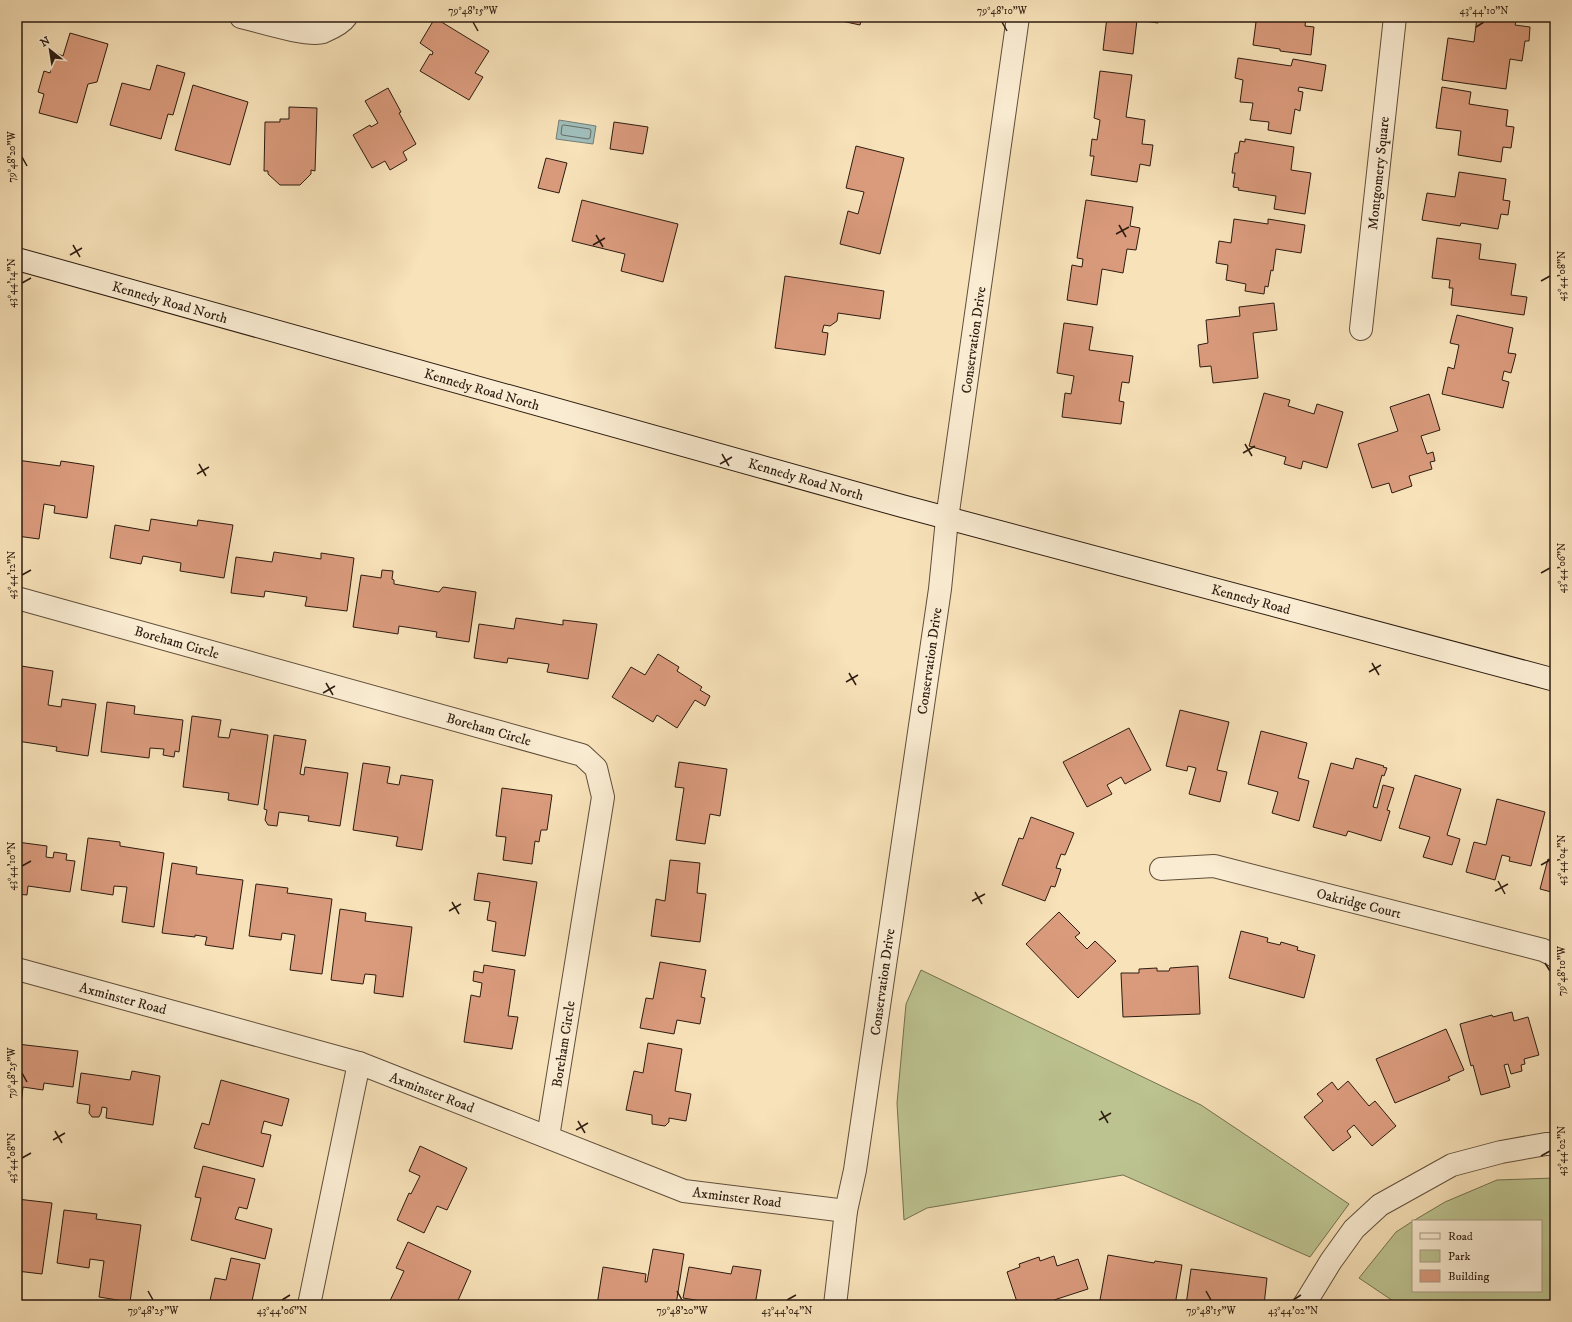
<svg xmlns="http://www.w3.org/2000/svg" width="1572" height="1322" font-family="'IM FELL DW Pica',serif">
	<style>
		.green { fill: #bcc390; stroke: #747050 }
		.water { fill: #a0bcb8; stroke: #727c75 }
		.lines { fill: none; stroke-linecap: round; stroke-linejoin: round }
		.shore { stroke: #666c64; stroke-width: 1 }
		.building { fill: #da9b7d; stroke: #2d1c10 }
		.minor-casing { stroke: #604e3a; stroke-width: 24 }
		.tertiary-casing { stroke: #604e3a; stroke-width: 24 }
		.secondary-casing { stroke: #2d1c10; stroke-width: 24 }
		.minor { stroke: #faecd2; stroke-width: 22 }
		.tertiary { stroke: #faecd2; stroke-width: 22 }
		.secondary { stroke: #faecd2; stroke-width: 22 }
		.ticks { fill: none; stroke: #2d1c10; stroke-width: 1.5 }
		.labels { text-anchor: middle; stroke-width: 3; stroke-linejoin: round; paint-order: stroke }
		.street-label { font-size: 14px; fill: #2d1c10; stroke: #faecd2 }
		.neatline { fill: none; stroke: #2d1c10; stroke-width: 1.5 }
		.ticks-label { font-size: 10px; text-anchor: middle; fill: #2d1c10 }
	</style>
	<rect width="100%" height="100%" fill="#f8e2b9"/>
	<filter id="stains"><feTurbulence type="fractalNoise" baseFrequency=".005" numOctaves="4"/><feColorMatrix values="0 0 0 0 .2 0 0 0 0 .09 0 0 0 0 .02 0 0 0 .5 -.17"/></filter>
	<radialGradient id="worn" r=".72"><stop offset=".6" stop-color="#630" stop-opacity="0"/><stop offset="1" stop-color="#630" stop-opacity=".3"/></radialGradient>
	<g class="green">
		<path d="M921 970 1201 1105 1349 1204 1310 1257 1123 1175 927 1208 904 1220 897 1103 906 1004Z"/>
		<path d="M1555 1178V1305H1399L1359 1278 1396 1232 1413 1221V1291H1541V1221H1413L1445 1202 1497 1180Z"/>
	</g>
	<path class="water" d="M559 120 596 126 593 144 556 139Z"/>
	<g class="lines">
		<path class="shore" d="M564 125 590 129 591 131 590 138 588 139 562 135 561 134 562 126Z"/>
	</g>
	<g class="building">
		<path d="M823 17H862L860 25Z"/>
		<path d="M1107 17H1158V23L1137 20 1133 54 1103 50Z"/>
		<path d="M1248 17H1306L1305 26 1314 27 1311 55 1280 51V49L1253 45 1256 22 1248 21Z"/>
		<path d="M1477 17 1516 22 1515 25 1530 27 1529 41H1525L1522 61 1510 59 1506 89 1442 80 1448 38 1474 42Z"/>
		<path d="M435 18 489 51 475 73 483 77 469 100 420 71 430 54 432 55 433 52 420 43Z"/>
		<path d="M70 33 108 44 97 82 88 84 77 123 39 113 44 94 38 92 44 71 50 73 56 53 63 56Z"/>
		<path d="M1238 58 1291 66 1293 59 1326 65 1322 91 1299 87 1298 91 1303 92 1300 111 1295 109 1291 134 1268 130 1269 122 1250 120 1253 103 1240 102 1243 80 1235 78Z"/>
		<path d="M157 65 185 73 173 115 168 114 161 139 110 125 122 83 150 90Z"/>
		<path d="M1100 71 1132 75 1126 117 1145 120 1142 144 1153 145 1150 166 1140 164 1137 182 1091 175 1094 156H1090L1092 139 1097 140 1100 120 1094 118Z"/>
		<path d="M193 85 248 102 230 165 175 150Z"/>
		<path d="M1442 87 1471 92 1469 104 1508 110 1506 126 1514 127 1511 148 1503 147 1501 162 1458 155 1461 131 1436 128Z"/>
		<path d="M388 88 401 112 399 113 416 144 403 152 407 160 390 170 385 161 372 168 353 135 370 125 371 127 378 123 365 101Z"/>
		<path d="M289 107 317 108 315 171 311 170V174L300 185H280L268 174V171H264L265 122H280V119H289Z"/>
		<path d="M614 122 648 127 643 154 610 149Z"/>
		<path d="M1245 139 1294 147 1291 170 1311 173 1305 214 1274 209 1276 196 1238 190 1239 188 1233 187 1235 173H1232L1235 153H1238L1240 141 1245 142Z"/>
		<path d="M856 146 904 158 880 254 840 244 848 211 858 214 864 192 846 188Z"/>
		<path d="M546 158 567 163 559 193 538 188Z"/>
		<path d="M1459 172 1506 179 1503 200 1510 201 1508 215 1501 214 1498 229 1461 223 1460 226 1422 220 1427 193 1455 197Z"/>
		<path d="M582 200 678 224 663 282 621 271 625 254 572 241Z"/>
		<path d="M1086 200 1133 207 1130 226 1140 228 1136 250 1127 249 1123 273 1102 269 1097 305 1067 300 1072 265 1082 267 1083 259 1077 258Z"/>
		<path d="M1234 219 1268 224V219L1305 225 1301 253 1276 249 1273 271 1271 270 1268 287 1265 286 1264 294 1245 291 1246 284 1226 280 1228 265 1216 263 1219 241 1231 243Z"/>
		<path d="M1437 238 1481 244 1479 259 1516 264 1511 295 1527 297 1524 315 1451 305 1453 288H1449L1450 280 1432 278Z"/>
		<path d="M785 276 884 291 880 319 838 313 837 321 830 326 824 325 822 332 828 333 825 355 775 348Z"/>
		<path d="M1274 303 1277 330 1253 333 1258 378 1213 383 1211 366 1200 367 1198 345 1208 343 1206 320 1240 316 1239 307Z"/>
		<path d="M1457 315 1513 328 1508 353 1516 354 1511 373 1504 371 1502 380 1509 382 1503 408 1442 394 1448 367 1454 369 1459 345 1450 343Z"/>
		<path d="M1064 323 1093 327 1089 350 1133 356 1129 383 1122 382 1119 401 1124 402 1121 424 1062 417 1065 393 1071 394 1074 376 1057 373Z"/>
		<path d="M1264 393 1290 400 1288 406 1314 414 1317 404 1343 412 1327 468 1303 461 1301 469 1284 464 1286 457 1249 446Z"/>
		<path d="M1429 394 1440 430 1421 436 1427 454 1433 452 1435 461 1430 462 1432 469 1409 476 1412 486 1392 493 1389 483 1372 488 1358 444 1398 431 1390 407Z"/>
		<path d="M17 460 60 466 61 461 94 466 87 518 54 513 55 506 44 504 39 539 17 536Z"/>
		<path d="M1552 464H1555V486H1553Z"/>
		<path d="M151 519 197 526 198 520 233 525 224 578 180 571 181 563 143 556 141 564 110 558 115 525 149 531Z"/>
		<path d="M274 552 321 559V553L354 558 347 611 305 606 307 597 265 591 264 597 231 593 236 557 272 562Z"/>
		<path d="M382 570 393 571 392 579 394 580V584L439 592 443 587 476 592 469 642 436 637 437 632 399 626 398 634 353 627 361 575 381 578Z"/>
		<path d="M516 618 563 625V620L597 624 588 679 547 672 549 664 508 658 507 663 474 658 479 624 514 629Z"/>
		<path d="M658 654 679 667 677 671 702 687 700 690 710 696 705 706 695 700 677 728 657 715 653 722 612 697 631 667 645 675Z"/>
		<path d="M21 666 53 671 48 705 61 707 62 699 96 704 88 756 56 751 57 747 17 741V697Z"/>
		<path d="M107 702 135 706 134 714 183 720 179 752 175 751 174 757 163 755 164 749 150 748 149 758 101 752Z"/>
		<path d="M1180 710 1229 722 1217 770 1227 772 1220 802 1189 794 1196 768 1188 766 1187 771 1166 766Z"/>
		<path d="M192 716 221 720 218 737 229 738 231 729 268 735 258 805 228 800 229 793 183 787Z"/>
		<path d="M1129 728 1151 770 1125 784 1121 777 1107 785 1112 794 1087 807 1063 762Z"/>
		<path d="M1261 731 1307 743 1298 778 1309 781 1299 821 1272 813 1278 792 1248 784Z"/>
		<path d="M274 735 306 740 300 774 304 775 305 767 348 773 340 826 308 821 309 816 279 812 277 826 268 825 265 820 267 810 264 809Z"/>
		<path d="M1356 758 1384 766 1383 767 1387 768 1384 776 1382 775 1373 807 1377 808 1383 785 1394 788 1387 810 1390 811 1381 841 1348 831 1346 836 1313 827 1331 763 1353 769Z"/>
		<path d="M679 762 727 769 720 816 710 814 705 844 676 840 684 788 675 787Z"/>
		<path d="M363 763 390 767 387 783 399 785 401 775 433 780 422 850 396 846 398 837 353 830Z"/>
		<path d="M1415 775 1461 789 1447 835 1460 839 1452 865 1423 857 1430 837 1399 828Z"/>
		<path d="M502 788 552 795 547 830H541L539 842 535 841 532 864 503 860 506 837 496 836Z"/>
		<path d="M1497 799 1545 812 1531 866 1509 861 1510 857 1502 855 1495 880 1466 872 1474 842 1486 845Z"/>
		<path d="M1031 817 1074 833 1065 855 1061 854 1056 868 1061 869 1055 887 1051 886 1045 901 1002 885 1019 838 1023 839Z"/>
		<path d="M88 838 120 842V846L164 853 154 927 122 922 127 887 114 886 113 895 81 890Z"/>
		<path d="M17 842 47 846 46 857 53 858 54 852 67 854 66 860 75 861 70 892 28 886 27 895 17 894Z"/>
		<path d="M1548 859 1555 861V893L1540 889Z"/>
		<path d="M670 860 700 863 697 893 706 894 700 942 651 936 656 899 665 901Z"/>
		<path d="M172 863 197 867 196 874 243 880 233 949 205 945 207 937 195 935V937L162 933Z"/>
		<path d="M478 873 537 882 525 956 492 951 496 922 487 920 490 902 474 900Z"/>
		<path d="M256 884 288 888 287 893 332 899 322 974 290 970 295 935 282 933 281 940 249 936Z"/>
		<path d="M340 909 366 913 365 921 412 927 403 997 374 993 376 975 365 974 363 984 331 980Z"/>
		<path d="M1059 912 1080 933 1075 937 1087 949 1095 941 1116 961 1078 998 1026 944Z"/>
		<path d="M1241 931 1268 938 1267 942 1280 945 1281 942 1298 947 1297 950 1315 955 1304 998 1229 978Z"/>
		<path d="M660 962 706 970 701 997 705 998 700 1024 677 1020 674 1034 640 1028 646 998 653 999Z"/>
		<path d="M484 965 515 970 508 1016 518 1017 512 1049 464 1042 471 995 480 997 482 983 473 981 474 971 483 973Z"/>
		<path d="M1198 966 1200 1014 1123 1017 1121 973H1139V969L1157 968V971H1169L1170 968Z"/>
		<path d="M1512 1012 1514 1021 1528 1017 1539 1055 1524 1059 1525 1064 1521 1065 1522 1071 1511 1074 1508 1064 1504 1065 1510 1087 1481 1095 1473 1065 1471 1066 1460 1024 1492 1015 1493 1017Z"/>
		<path d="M1446 1029 1464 1070 1448 1077 1450 1080 1395 1103 1376 1059Z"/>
		<path d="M648 1043 682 1049 675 1091 691 1094 686 1121 669 1118V1122L665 1126 652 1124V1115L626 1110 634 1071 643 1073Z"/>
		<path d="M17 1044 78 1051 73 1087 44 1083 43 1090 23 1087 21 1104 17 1103Z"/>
		<path d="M132 1071 160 1076 153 1125 106 1118 107 1108 102 1107 101 1113 99 1117H92L89 1113 90 1105 77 1103 81 1073 130 1080Z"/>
		<path d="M221 1080 289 1099 282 1126 264 1121 261 1133 271 1135 263 1167 194 1148 202 1123 209 1125Z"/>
		<path d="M1348 1081 1369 1106 1375 1101 1396 1126 1372 1146 1354 1125 1347 1131 1351 1137 1333 1151 1304 1117 1323 1101 1317 1094 1332 1082 1338 1090Z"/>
		<path d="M420 1146 467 1168 447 1210 437 1206 424 1233 397 1220 409 1193 411 1194 420 1176 409 1171Z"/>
		<path d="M203 1166 255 1179 247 1209 239 1207 235 1219 272 1229 265 1259 191 1240 201 1198 195 1197Z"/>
		<path d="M17 1199 52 1203 42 1274 17 1271Z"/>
		<path d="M64 1210 97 1214 96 1219 141 1225 130 1302 99 1297 104 1261 90 1259 89 1268 57 1263Z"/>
		<path d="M408 1242 471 1271 456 1305H388L404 1271 396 1268Z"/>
		<path d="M653 1249 684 1254 676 1305H597L603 1267 646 1274 645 1282H647Z"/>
		<path d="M1108 1255 1154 1263 1155 1261 1182 1265 1175 1305H1118V1303L1100 1300Z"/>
		<path d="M1054 1256 1057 1266 1078 1259 1088 1289 1054 1300 1056 1305H1018L1007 1272 1020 1267 1019 1264 1039 1257 1040 1261Z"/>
		<path d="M231 1258 260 1264 252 1301 260 1302V1305H209L215 1278 226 1280Z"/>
		<path d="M733 1266 761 1270 755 1305H707V1302L683 1298 689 1267 731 1274Z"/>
		<path d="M1191 1269 1267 1278 1264 1305H1186Z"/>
	</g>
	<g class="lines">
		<defs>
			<g id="minor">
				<path d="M241 17C258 21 308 37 323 32 330 29 342 23 346 17"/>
				<path d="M1361 329 1395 17"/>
				<path d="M947 519 1018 17"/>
				<path d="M17 598 582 755 596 768 603 797 548 1137"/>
				<path d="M1161 869 1214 866 1543 950 1555 956"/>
				<path d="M17 969 359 1063 684 1191 846 1211"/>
				<path d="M309 1305 359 1063"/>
				<path d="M1304 1305 1331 1261 1354 1229 1380 1205 1452 1165 1501 1152 1546 1144H1555"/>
			</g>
			<path id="tertiary" d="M835 1305 846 1211 855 1170 940 589 947 519"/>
			<path id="secondary" d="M17 259 902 506 1555 680"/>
		</defs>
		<use href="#minor" class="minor-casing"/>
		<use href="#tertiary" class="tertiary-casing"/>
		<use href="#secondary" class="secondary-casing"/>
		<use href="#minor" class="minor"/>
		<use href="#tertiary" class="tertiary"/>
		<use href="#secondary" class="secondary"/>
	</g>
	<path class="ticks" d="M473 22 478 31M1002 22 1007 31M1476 27 1484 22M22 157 27 166M1119 225 1126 237M1116 234 1129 227M596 235 603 247M73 245 80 257M593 245 605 238M70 255 82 248M1541 281 1550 276M22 283 31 278M1245 444 1252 456M1243 453 1255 446M722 454 729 466M199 464 206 476M720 464 732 457M197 474 209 467M1541 573 1550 568M22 575 31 570M1372 663 1379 675M1369 672 1381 665M849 673 856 685M846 682 858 675M326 683 333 695M323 693 335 686M1541 865 1550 860M22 866 31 861M1498 881 1505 894M1495 891 1508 884M975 892 982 904M972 901 985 894M452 902 459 914M449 911 461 904M1545 963 1550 971M22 1073 27 1082M1101 1111 1108 1123M1099 1120 1111 1113M578 1121 585 1133M576 1130 588 1123M55 1131 62 1143M53 1140 65 1133M1541 1156 1550 1151M22 1158 31 1153M148 1291 153 1300M677 1291 682 1300M1206 1291 1211 1300M282 1300 290 1295M787 1300 796 1295M1293 1300 1301 1295"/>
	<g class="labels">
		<g class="street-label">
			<text transform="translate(1378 173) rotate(-84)" y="5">Montgomery Square</text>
			<text transform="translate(170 302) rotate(16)" y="5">Kennedy Road North</text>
			<text transform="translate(973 340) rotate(-82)" y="5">Conservation Drive</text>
			<text transform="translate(482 389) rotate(16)" y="5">Kennedy Road North</text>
			<text transform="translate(806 479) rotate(16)" y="5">Kennedy Road North</text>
			<text transform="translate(1251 599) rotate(15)" y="5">Kennedy Road</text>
			<text transform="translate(177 642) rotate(16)" y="5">Boreham Circle</text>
			<text transform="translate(929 661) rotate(-82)" y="5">Conservation Drive</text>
			<text transform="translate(489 729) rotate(16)" y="5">Boreham Circle</text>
			<text transform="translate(1359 903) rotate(14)" y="5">Oakridge Court</text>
			<text transform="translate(882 982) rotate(-82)" y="5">Conservation Drive</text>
			<text transform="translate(123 998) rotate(15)" y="5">Axminster Road</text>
			<text transform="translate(563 1044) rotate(-81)" y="5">Boreham Circle</text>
			<text transform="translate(432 1092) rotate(21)" y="5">Axminster Road</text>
			<text transform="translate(737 1197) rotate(7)" y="5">Axminster Road</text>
		</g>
	</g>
	<rect width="1572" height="1322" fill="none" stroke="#f8e2b9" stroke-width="44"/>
	<rect x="1412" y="1220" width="130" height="72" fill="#faecd2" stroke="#a89984"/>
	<rect x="1420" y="1233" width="20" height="6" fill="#faecd2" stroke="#a89984"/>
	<text x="1448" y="1240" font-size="12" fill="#2d1c10">Road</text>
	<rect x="1420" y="1250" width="20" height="12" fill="#bcc390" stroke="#a89984"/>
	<text x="1448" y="1260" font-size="12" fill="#2d1c10">Park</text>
	<rect x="1420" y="1270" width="20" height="12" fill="#da9b7d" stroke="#a89984"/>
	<text x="1448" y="1280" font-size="12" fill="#2d1c10">Building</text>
	<g transform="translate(50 50) rotate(330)" stroke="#faecd2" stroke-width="3" paint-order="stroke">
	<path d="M0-3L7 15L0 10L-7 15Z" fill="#2d1c10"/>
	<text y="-6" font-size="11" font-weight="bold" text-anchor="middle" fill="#2d1c10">N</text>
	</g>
	<rect x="22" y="22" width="1528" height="1278" class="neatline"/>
	<g class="ticks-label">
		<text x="473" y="14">79°48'15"W</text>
		<text x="1002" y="14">79°48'10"W</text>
		<text x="1484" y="14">43°44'10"N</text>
		<text transform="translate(11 157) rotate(-90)" y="4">79°48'20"W</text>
		<text transform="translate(1561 276) rotate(-90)" y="4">43°44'08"N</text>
		<text transform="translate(11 283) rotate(-90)" y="4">43°44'14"N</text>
		<text transform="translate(1561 568) rotate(-90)" y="4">43°44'06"N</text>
		<text transform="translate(11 575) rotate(-90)" y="4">43°44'12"N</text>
		<text transform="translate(1561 860) rotate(-90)" y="4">43°44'04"N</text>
		<text transform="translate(11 866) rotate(-90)" y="4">43°44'10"N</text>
		<text transform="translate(1561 971) rotate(-90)" y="4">79°48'10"W</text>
		<text transform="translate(11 1073) rotate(-90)" y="4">79°48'25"W</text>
		<text transform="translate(1561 1151) rotate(-90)" y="4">43°44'02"N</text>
		<text transform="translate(11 1158) rotate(-90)" y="4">43°44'08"N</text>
		<text x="153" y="1314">79°48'25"W</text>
		<text x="282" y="1314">43°44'06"N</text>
		<text x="682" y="1314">79°48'20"W</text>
		<text x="787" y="1314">43°44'04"N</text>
		<text x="1211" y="1314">79°48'15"W</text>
		<text x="1293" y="1314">43°44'02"N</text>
	</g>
	<rect width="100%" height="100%" filter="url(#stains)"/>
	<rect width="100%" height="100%" fill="url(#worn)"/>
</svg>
